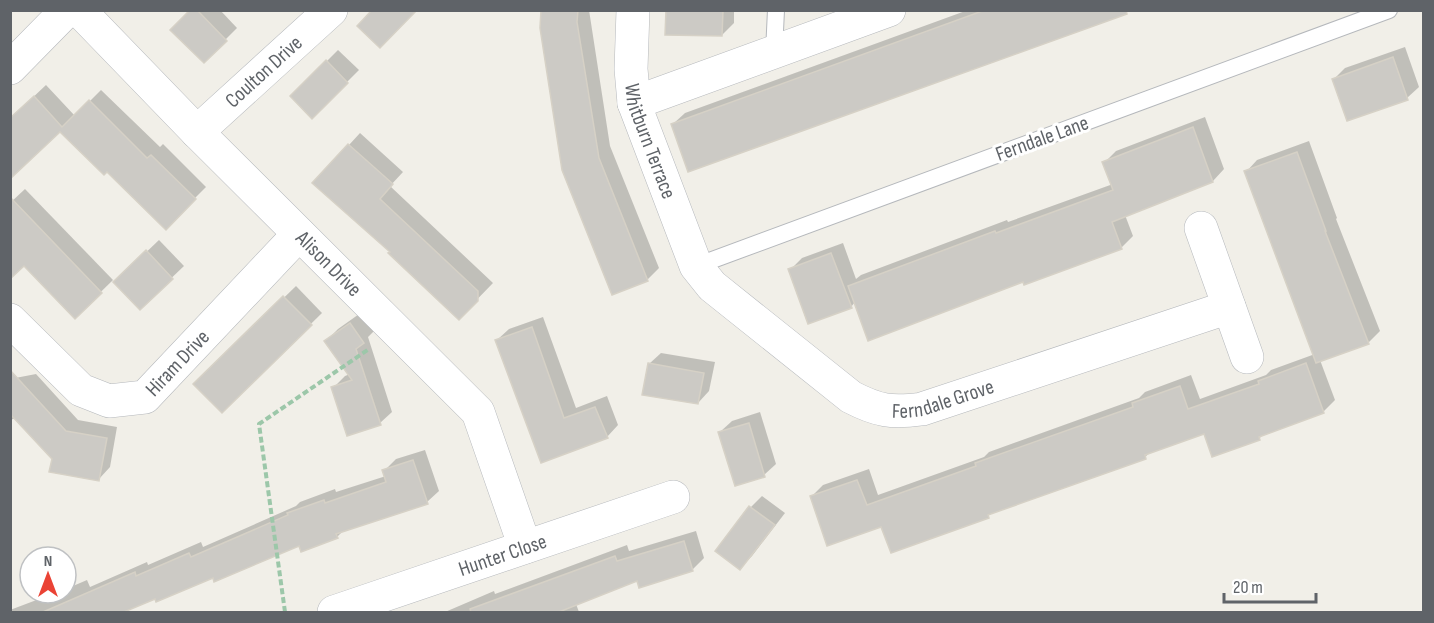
<svg xmlns="http://www.w3.org/2000/svg" width="1434" height="623" font-family="'Sofia Sans Condensed',sans-serif">
	<style>
		.shadow { fill: #0003 }
		.building { fill: #cccac5; stroke: #d6d1c6; stroke-width: 1.5 }
		.lines { fill: none; stroke-linecap: round; stroke-linejoin: round }
		.lane-casing { stroke: #b5b8bc; stroke-width: 18 }
		.street-casing { stroke: #b5b8bc; stroke-width: 34 }
		.path { stroke: #9cc7a9; stroke-width: 4; stroke-dasharray: 6 3; stroke-linecap: butt }
		.lane { stroke: #fff; stroke-width: 16 }
		.street { stroke: #fff; stroke-width: 33 }
		.labels { text-anchor: middle; stroke-width: 6; stroke-linejoin: round; paint-order: stroke }
		.street-label { font-size: 21px; fill: #5f6368; stroke: #fff }
	</style>
	<rect width="100%" height="100%" fill="#f1efe8"/>
	<g class="shadow">
		<path d="M192 10H220L237 28 204 61Z"/>
		<path d="M543 10H589L610 146 659 268 647 280 613 293Z"/>
		<path d="M667 10H734V23L722 35Z"/>
		<path d="M968 10H1131L689 170 673 124 685 113Z"/>
		<path d="M1405 47 1419 87 1407 98 1333 80 1345 68Z"/>
		<path d="M338 50 359 70 312 117 292 96Z"/>
		<path d="M46 85 75 116 101 90 160 147 163 144 206 187 166 227 107 170 60 130 10 119Z"/>
		<path d="M1205 117 1224 169 1213 181 1125 215 1133 236 1121 248 1024 280 855 302 851 307 790 270 802 258 843 243 856 279 861 275 1007 220 1008 222 1113 184 1104 163 1116 151Z"/>
		<path d="M360 133 403 172 390 186 493 283 459 318 392 252 349 145Z"/>
		<path d="M1309 141 1337 218 1336 219 1380 331 1369 342 1320 360 1335 400 1323 412 1264 433 1259 439 1204 432 1152 451 1145 457 993 511 988 516 882 525 811 497 823 485 869 469 878 495 984 457 989 452 1139 398 1145 392 1191 375 1200 399 1266 375 1271 370 1315 354 1246 172 1257 160Z"/>
		<path d="M25 189 113 280 75 317 10 203Z"/>
		<path d="M159 240 184 266 140 308 115 282Z"/>
		<path d="M296 286 322 313 222 411 195 384Z"/>
		<path d="M362 312 375 330 368 337 392 412 380 423 333 388 345 376 350 374 326 341 338 329Z"/>
		<path d="M543 317 576 408 607 396 618 425 607 437 542 461 497 340 509 329Z"/>
		<path d="M661 353 715 362 709 391 698 403 649 364Z"/>
		<path d="M36 374 78 420 117 427 110 467 99 479 53 459 16 418 10 420V379Z"/>
		<path d="M760 412 776 464 764 475 720 432 732 421Z"/>
		<path d="M425 450 439 491 427 502 345 529 337 537 300 544 156 597 120 612H10V610L55 593H66V589L87 580 90 587 147 562 148 565 201 542 203 547 296 506 300 502 335 489 336 492 386 476 384 471 396 459Z"/>
		<path d="M762 496 785 513 752 556 740 568 718 551 751 507Z"/>
		<path d="M696 531 704 558 692 570 638 579 576 604 579 612H445L494 591 495 594 627 545 629 551Z"/>
	</g>
	<g class="building">
		<path d="M190 10H197L227 41 204 63 170 30Z"/>
		<path d="M372 10H417L380 48 357 26Z"/>
		<path d="M541 10H578L577 22 599 158 648 281 612 295 562 170 540 28Z"/>
		<path d="M666 10H723L722 36 665 35Z"/>
		<path d="M985 10H1126L1127 14 688 172 671 124Z"/>
		<path d="M1393 57 1408 100 1347 121 1332 79Z"/>
		<path d="M326 60 348 83 312 119 290 96Z"/>
		<path d="M34 96 62 127 89 100 147 158 151 155 196 199 166 230 107 172 104 175 60 132 10 179V118Z"/>
		<path d="M1193 127 1213 182 1112 222 1122 249 1024 285 1023 282 868 341 848 286 995 231 996 233 1113 190 1102 162Z"/>
		<path d="M348 144 393 184 380 199 478 291V301L459 320 388 253 390 252 312 183Z"/>
		<path d="M1297 152 1326 231H1325L1369 344 1316 363 1244 171Z"/>
		<path d="M10 197 102 293 75 319 24 266 10 279Z"/>
		<path d="M146 250 173 279 140 310 113 282Z"/>
		<path d="M831 253 852 308 808 324 788 269Z"/>
		<path d="M283 296 312 325 222 413 193 384Z"/>
		<path d="M350 323 364 343 356 349 381 425 347 436 331 387 352 380 324 341Z"/>
		<path d="M532 327 564 418 595 407 608 438 541 463 495 340Z"/>
		<path d="M648 363 704 373 698 404 642 395Z"/>
		<path d="M1306 363 1324 413 1259 437 1260 440 1212 457 1204 434 1145 455 1146 459 988 515 989 518 891 553 881 527 827 546 810 496 857 480 867 505 976 466 975 463 1133 407 1132 403 1180 386 1188 409 1259 384 1258 381Z"/>
		<path d="M10 370 66 431 107 438 99 481 49 472 52 459 10 414Z"/>
		<path d="M749 423 765 477 735 486 718 432Z"/>
		<path d="M413 460 428 504 336 534 338 538 301 552 299 546 214 582 213 578 156 602 155 599 124 612H43L135 572 136 576 189 553 191 557 288 515 287 513 324 500 325 503 386 482 382 470Z"/>
		<path d="M749 506 775 525 740 570 715 551Z"/>
		<path d="M684 541 693 571 639 588 637 581 559 612H471L470 609 615 556 617 561Z"/>
	</g>
	<g class="lines">
		<defs>
			<g id="lane">
				<path d="M774 52 776 10"/>
				<path d="M696 266 1389 10"/>
			</g>
			<g id="street">
				<path id="s1" d="M79 10 197 132 478 412 525 547"/>
				<path id="s2" d="M633 10 631 69 634 103 696 266 712 286 851 397C878 411 891 413 922 409L1229 307"/>
				<path d="M10 68 67 10"/>
				<path d="M634 103 889 10"/>
				<path id="s3" d="M197 132 331 10"/>
				<path d="M1201 228 1247 357"/>
				<path id="s4" d="M10 320 81 390 109 401 145 397 299 234"/>
				<path id="s5" d="M334 612 673 497"/>
			</g>
		</defs>
		<use href="#lane" class="lane-casing"/>
		<use href="#street" class="street-casing"/>
		<path class="path" d="M285 612 259 424 369 349"/>
		<use href="#lane" class="lane"/>
		<use href="#street" class="street"/>
	</g>
	<g class="labels">
		<g class="street-label">
			<text dy="7" stroke="none"><textPath href="#s3" startOffset="90">Coulton Drive</textPath></text>
			<text transform="translate(1042 138) rotate(-20)" y="7">Ferndale Lane</text>
			<text dy="7" stroke="none"><textPath href="#s2" startOffset="134">Whitburn Terrace</textPath></text>
			<text dy="7" stroke="none"><textPath href="#s1" startOffset="356">Alison Drive</textPath></text>
			<text dy="7" stroke="none"><textPath href="#s4" startOffset="213">Hiram Drive</textPath></text>
			<text dy="7" stroke="none"><textPath href="#s2" startOffset="567">Ferndale Grove</textPath></text>
			<text dy="7" stroke="none"><textPath href="#s5" startOffset="178">Hunter Close</textPath></text>
		</g>
	</g>
	<rect width="1434" height="623" fill="none" stroke="#5f6368" stroke-width="24"/>
	<g transform="translate(48 575)"><circle r="28" fill="#ffffff" stroke="#bfc1c3" stroke-width="1.5"/>
	<path d="M0-4.5L10 22L0 15L-10 22Z" fill="#ea4335"/>
	<text y="-9" font-size="16" font-weight="bold" text-anchor="middle" fill="#5f6368">N</text>
	</g>
	<path d="M1224 593v9h92v-9" fill="none" stroke="#5f6368" stroke-width="3"/>
	<text x="1233" y="593" font-size="18" fill="#5f6368" stroke="#ffffff" stroke-width="4.5" paint-order="stroke">20 m</text>
</svg>
